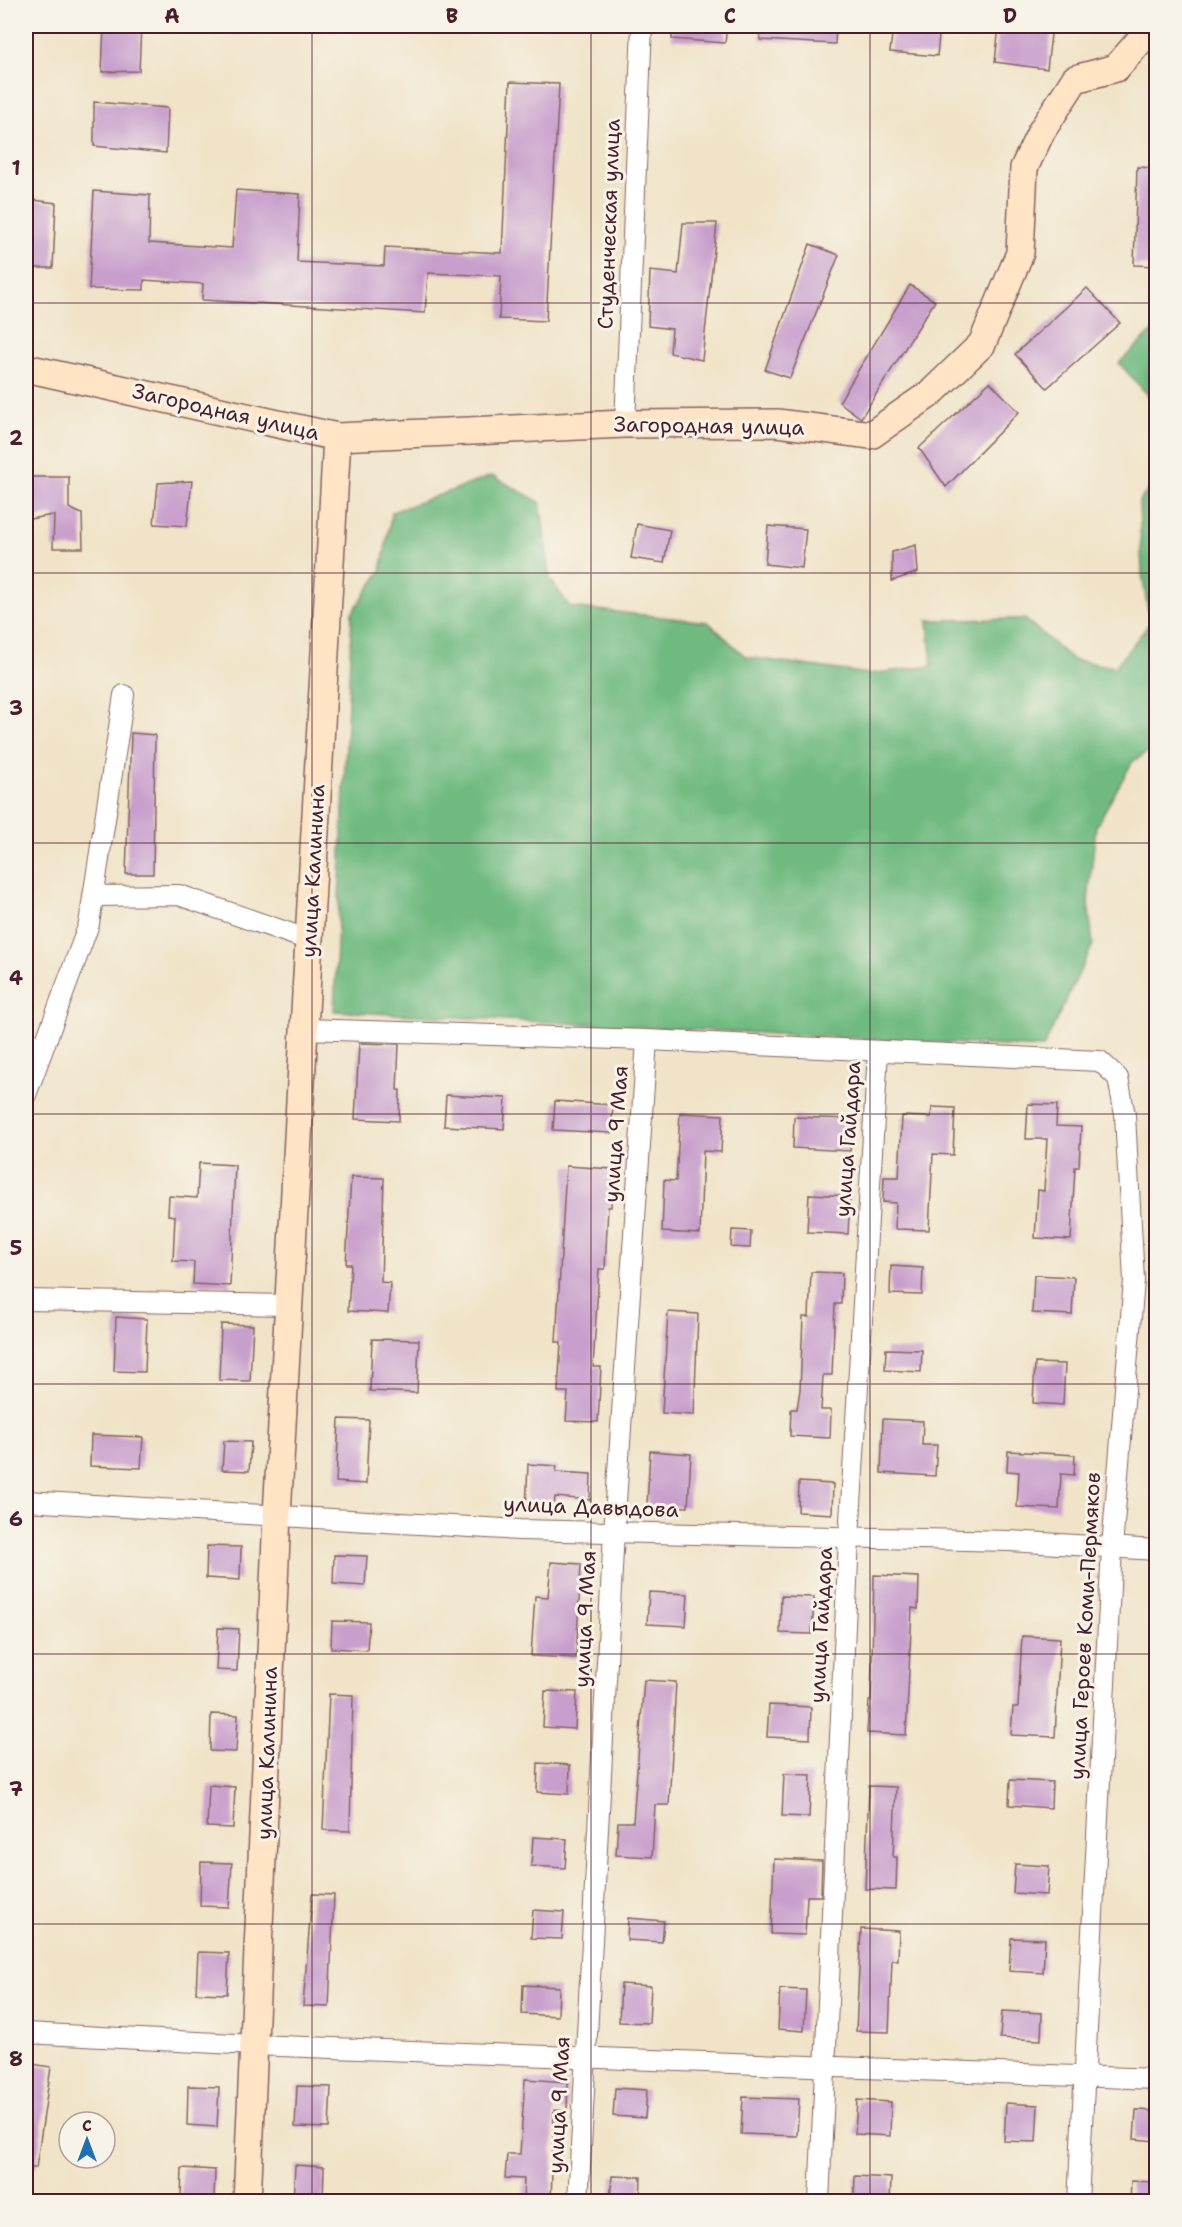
<svg xmlns="http://www.w3.org/2000/svg" width="1182" height="2227" font-family="'Shantell Sans',sans-serif">
	<style>
		.forest { fill: #70ba80; stroke: #5d6c56; stroke-width: 1.5 }
		.building { fill: #c89fcc }
		.lines { fill: none; stroke-linecap: round; stroke-linejoin: round }
		.street-casing { stroke: #846462; stroke-width: 22 }
		.secondary-casing { stroke: #846462; stroke-width: 30 }
		.street { stroke: #fff; stroke-width: 20 }
		.secondary { stroke: #ffe4c6; stroke-width: 27 }
		.grid { fill: none; stroke: #4a1f2b; stroke-width: 1.5; stroke-opacity: 0.55 }
		.labels { text-anchor: middle; stroke-width: 6; stroke-linejoin: round; paint-order: stroke }
		.street-label { font-size: 21px; fill: #4a1f2b; stroke: #f7f3e8 }
		.neatline { fill: none; stroke: #4a1f2b; stroke-width: 2 }
		.grid-label { font-size: 20px; text-anchor: middle; font-weight: bold; fill: #4a1f2b }
	</style>
	<rect width="100%" height="100%" fill="#f7f3e8"/>
	<filter id="ink" filterUnits="userSpaceOnUse"><feTurbulence type="fractalNoise" baseFrequency=".0167" numOctaves="2"/><feDisplacementMap in="SourceGraphic" scale="12" xChannelSelector="R" yChannelSelector="G"/><feConvolveMatrix kernelMatrix="1 2 1 2 8 2 1 2 1" color-interpolation-filters="sRGB"/></filter>
	<filter id="wash" filterUnits="userSpaceOnUse"><feTurbulence type="fractalNoise" baseFrequency=".008" numOctaves="4" result="noise"/><feDisplacementMap in="SourceGraphic" scale="24" xChannelSelector="R" yChannelSelector="G"/><feGaussianBlur stdDeviation="1.35" result="paint"/><feColorMatrix in="noise" values="0 0 0 0 0 0 0 0 0 0 0 0 0 0 0 0 0 1.4 0 .05"/><feComposite in="paint" operator="in"/></filter>
	<g filter="url(#wash)">
		<rect width="100%" height="100%" fill="#f0e3c7"/>
		<g class="forest">
			<path d="M1156 328V404L1119 363Z"/>
			<path d="M492 476 540 502 550 579 570 607 708 622 746 657 869 674 932 666 928 620 1025 619 1073 660 1115 667 1150 623 1142 573 1139 501 1156 482V747L1133 761 1096 826 1088 902 1093 944 1043 1048 334 1011 352 613 381 571 392 512Z"/>
		</g>
		<g id="blocks">
			<g class="building">
				<path d="M104 26H141L139 71 102 72Z"/>
				<path d="M672 26H727L725 43 672 39Z"/>
				<path d="M760 26H836L835 44 760 40Z"/>
				<path d="M893 26H940L937 56 890 52Z"/>
				<path d="M999 26H1052L1047 69 995 62Z"/>
				<path d="M510 82 559 84 546 321 499 319 501 276 428 273 425 313 202 300 203 284 144 280V290L89 289 94 191 150 195 149 243 232 248 236 190 300 194 297 262 384 266 385 247 502 253Z"/>
				<path d="M94 102 168 108 166 153 94 146Z"/>
				<path d="M1137 167 1156 168V266L1134 265Z"/>
				<path d="M26 199 56 203 53 268H26Z"/>
				<path d="M683 223H717L702 360 670 353 672 329 648 326 650 271 678 274Z"/>
				<path d="M810 244 839 255 790 378 765 370Z"/>
				<path d="M910 285 935 301 861 418 839 402Z"/>
				<path d="M1087 288 1120 323 1047 388 1015 354Z"/>
				<path d="M990 382 1019 412 946 487 919 448Z"/>
				<path d="M31 477H69V508L82 514 83 548H53L54 515 29 519Z"/>
				<path d="M192 481 187 526 154 524 158 483Z"/>
				<path d="M637 524 670 530 664 563 631 558Z"/>
				<path d="M768 526 806 529 802 568 765 564Z"/>
				<path d="M916 545 918 572 892 581V552Z"/>
				<path d="M131 733 155 735 153 874H126Z"/>
				<path d="M359 1043 399 1044 397 1090H400L399 1121 355 1119Z"/>
				<path d="M446 1095 506 1098 504 1129 444 1126Z"/>
				<path d="M555 1101 613 1105 611 1133 553 1130Z"/>
				<path d="M1028 1104 1057 1105 1056 1126 1081 1127 1079 1167H1075L1071 1240 1035 1238 1038 1190 1044 1191 1047 1139H1026Z"/>
				<path d="M932 1107 955 1108 953 1155 933 1154 929 1230 895 1229 896 1203 883 1202 884 1177H899L902 1116 931 1117Z"/>
				<path d="M680 1113 723 1115 721 1152 703 1151 700 1234 662 1232 664 1180 676 1181Z"/>
				<path d="M794 1117 851 1119 850 1151 793 1148Z"/>
				<path d="M199 1163 235 1165 230 1286 193 1284 194 1262 173 1261 175 1216 168 1215 169 1196 197 1198Z"/>
				<path d="M566 1166 613 1169 611 1207H608L605 1269H599L593 1367H601L598 1422 566 1421 568 1392H558L561 1342H556Z"/>
				<path d="M351 1177 384 1178 381 1282 390 1283 388 1313 348 1311 351 1264H346Z"/>
				<path d="M809 1194 850 1196 848 1234 807 1232Z"/>
				<path d="M732 1230 751 1231 750 1248 731 1247Z"/>
				<path d="M891 1266 923 1268 922 1295 890 1294Z"/>
				<path d="M811 1272 842 1273 841 1304H835L832 1375H823L821 1410H831L830 1438 790 1436 791 1409H797L800 1390 803 1317H809Z"/>
				<path d="M1034 1275 1074 1277 1072 1315 1032 1313Z"/>
				<path d="M668 1312 698 1314 694 1415 662 1413Z"/>
				<path d="M116 1317 147 1319 145 1372 114 1371Z"/>
				<path d="M221 1324 253 1325 250 1381 219 1380Z"/>
				<path d="M372 1339 419 1340 417 1393 370 1391Z"/>
				<path d="M886 1349 922 1350 921 1372 885 1370Z"/>
				<path d="M1035 1363 1065 1364 1063 1405 1033 1403Z"/>
				<path d="M339 1419 369 1420 366 1484 336 1482Z"/>
				<path d="M883 1419 923 1421 922 1445H937L935 1476 881 1473Z"/>
				<path d="M91 1435 143 1437 141 1468 90 1466Z"/>
				<path d="M224 1441 251 1442 249 1471 222 1470Z"/>
				<path d="M650 1451 691 1454 688 1507 647 1505Z"/>
				<path d="M1008 1451 1075 1455 1074 1475 1061 1474 1059 1509 1017 1507 1019 1472 1007 1471Z"/>
				<path d="M528 1464 557 1466 556 1472 591 1474 590 1500 555 1497 554 1511 526 1509Z"/>
				<path d="M799 1482 833 1484 832 1514 798 1512Z"/>
				<path d="M207 1546 241 1547 240 1580 206 1578Z"/>
				<path d="M334 1555 367 1556 365 1586 333 1584Z"/>
				<path d="M551 1562 581 1564 576 1658 531 1656 535 1596 548 1597Z"/>
				<path d="M874 1575 919 1577 918 1609 912 1608 906 1735 867 1733 869 1701H871Z"/>
				<path d="M649 1592 688 1594 686 1626 647 1624Z"/>
				<path d="M781 1596 814 1597 812 1634 780 1633Z"/>
				<path d="M332 1621 369 1622 367 1650 331 1648Z"/>
				<path d="M218 1628 239 1629 237 1671 216 1670Z"/>
				<path d="M1022 1636 1060 1638 1055 1737 1011 1735 1013 1707H1018Z"/>
				<path d="M644 1680 676 1682 669 1805H655L652 1857 616 1855 618 1822H633Z"/>
				<path d="M545 1691 577 1692 575 1729 543 1727Z"/>
				<path d="M329 1694 353 1695 350 1831 323 1830Z"/>
				<path d="M769 1705 811 1707 810 1739 767 1737Z"/>
				<path d="M211 1714 238 1715 236 1752 210 1751Z"/>
				<path d="M538 1763 570 1765 569 1794 537 1792Z"/>
				<path d="M784 1774 811 1775 809 1817 782 1816Z"/>
				<path d="M1010 1780 1052 1782 1051 1808 1009 1805Z"/>
				<path d="M209 1785 235 1787 233 1828 207 1827Z"/>
				<path d="M869 1786 896 1787 893 1857H897L896 1890 865 1889Z"/>
				<path d="M533 1837 567 1839 565 1868 531 1866Z"/>
				<path d="M774 1859 822 1861 821 1896H807L805 1935 771 1934Z"/>
				<path d="M201 1862 232 1863 229 1907 200 1906Z"/>
				<path d="M1015 1864 1049 1866 1047 1895 1013 1893Z"/>
				<path d="M312 1894 334 1895 329 2007 303 2006Z"/>
				<path d="M533 1910 564 1912 562 1939 531 1938Z"/>
				<path d="M628 1918 664 1921 662 1942 627 1940Z"/>
				<path d="M861 1929 899 1931 898 1960H892L889 2032 856 2031Z"/>
				<path d="M1011 1938 1045 1939 1043 1973 1009 1971Z"/>
				<path d="M198 1952 229 1953 227 1994 196 1993Z"/>
				<path d="M621 1984 651 1986 649 2023 619 2022Z"/>
				<path d="M523 1985 559 1987 558 2016 522 2014Z"/>
				<path d="M780 1989 806 1990 804 2031 778 2029Z"/>
				<path d="M1002 2011 1042 2013 1041 2040 1000 2038Z"/>
				<path d="M26 2063 51 2067 36 2168H26Z"/>
				<path d="M525 2079 568 2082 567 2111 554 2110 551 2202H523L524 2179 505 2178 507 2154H520Z"/>
				<path d="M188 2086 219 2087 217 2127 187 2125Z"/>
				<path d="M297 2086 331 2087 329 2128 295 2127Z"/>
				<path d="M615 2088 647 2090 645 2118 613 2116Z"/>
				<path d="M743 2097 799 2099 797 2136 741 2134Z"/>
				<path d="M857 2100 891 2102 890 2136 855 2134Z"/>
				<path d="M1006 2103 1038 2105 1036 2142 1004 2141Z"/>
				<path d="M1136 2110 1156 2111V2141L1134 2139Z"/>
				<path d="M295 2165 324 2167 323 2202H293Z"/>
				<path d="M182 2168 215 2170 214 2199 181 2198Z"/>
				<path d="M612 2176 641 2177 640 2202H610Z"/>
				<path d="M855 2176 891 2178 890 2202H854Z"/>
				<path d="M1131 2181 1156 2182V2202H1130Z"/>
			</g>
		</g>
	</g>
	<g filter="url(#ink)">
		<use href="#blocks" fill-opacity="0" stroke="#846462" stroke-width="1.5"/>
		<g class="lines">
			<defs>
				<g id="street">
					<path d="M625 424 642 26"/>
					<path d="M93 896 179 895 309 940"/>
					<path d="M304 1029 647 1040 1100 1061 1118 1078 1125 1115 1134 1280 1112 1548 1078 2202"/>
					<path d="M26 1040 40 1050"/>
					<path d="M26 1095 89 924 124 695"/>
					<path d="M26 1300 288 1305"/>
					<path d="M26 1501 520 1530 1010 1541 1156 1550"/>
					<path d="M26 2033 254 2045 1156 2079"/>
					<path d="M578 2202 614 1532 647 1040"/>
					<path d="M819 2202 849 1538 878 1051"/>
				</g>
				<g id="secondary">
					<path d="M26 368 337 437 625 424 777 423 871 435 931 393 982 344 1020 253 1024 168 1041 132 1075 79 1116 68 1153 26"/>
					<path d="M247 2202 277 1515 337 437"/>
				</g>
			</defs>
			<use href="#street" class="street-casing"/>
			<use href="#secondary" class="secondary-casing"/>
			<use href="#street" class="street"/>
			<use href="#secondary" class="secondary"/>
		</g>
	</g>
	<path class="grid" d="M312 26V2202M591 26V2202M870 26V2202M26 303H1156M26 573H1156M26 843H1156M26 1114H1156M26 1384H1156M26 1654H1156M26 1924H1156"/>
	<g class="labels">
		<g class="street-label">
			<text transform="translate(609 224) rotate(-88)" y="7">Студенческая улица</text>
			<text transform="translate(226 412) rotate(13)" y="7">Загородная улица</text>
			<text transform="translate(709 426) rotate(1)" y="7">Загородная улица</text>
			<text transform="translate(313 871) rotate(-87)" y="7">улица Калинина</text>
			<text transform="translate(616 1134) rotate(-86)" y="7">улица 9 Мая</text>
			<text transform="translate(848 1139) rotate(-86)" y="7">улица Гайдара</text>
			<text transform="translate(591 1507) rotate(2)" y="7">улица Давыдова</text>
			<text transform="translate(585 1619) rotate(-87)" y="7">улица 9 Мая</text>
			<text transform="translate(821 1625) rotate(-87)" y="7">улица Гайдара</text>
			<text transform="translate(1085 1626) rotate(-87)" y="7">улица Героев Коми-Пермяков</text>
			<text transform="translate(267 1753) rotate(-88)" y="7">улица Калинина</text>
			<text transform="translate(559 2105) rotate(-87)" y="7">улица 9 Мая</text>
		</g>
	</g>
	<rect width="1182" height="2227" fill="none" stroke="#f7f3e8" stroke-width="66"/>
	<g transform="translate(87 2140)"><circle r="28" fill="#f7f3e8" stroke="#b29e9c" stroke-width="1.5"/>
	<path d="M0-4.5L10 22L0 15L-10 22Z" fill="#1f6fb2"/>
	<text y="-9" font-size="16" font-weight="bold" text-anchor="middle" fill="#4a1f2b">С</text>
	</g>
	<rect x="33" y="33" width="1116" height="2161" class="neatline"/>
	<g class="grid-label">
		<text x="172" y="23">A</text>
		<text x="452" y="23">B</text>
		<text x="730" y="23">C</text>
		<text x="1010" y="23">D</text>
		<text x="16" y="175">1</text>
		<text x="16" y="445">2</text>
		<text x="16" y="715">3</text>
		<text x="16" y="985">4</text>
		<text x="16" y="1255">5</text>
		<text x="16" y="1526">6</text>
		<text x="16" y="1796">7</text>
		<text x="16" y="2066">8</text>
	</g>
</svg>
